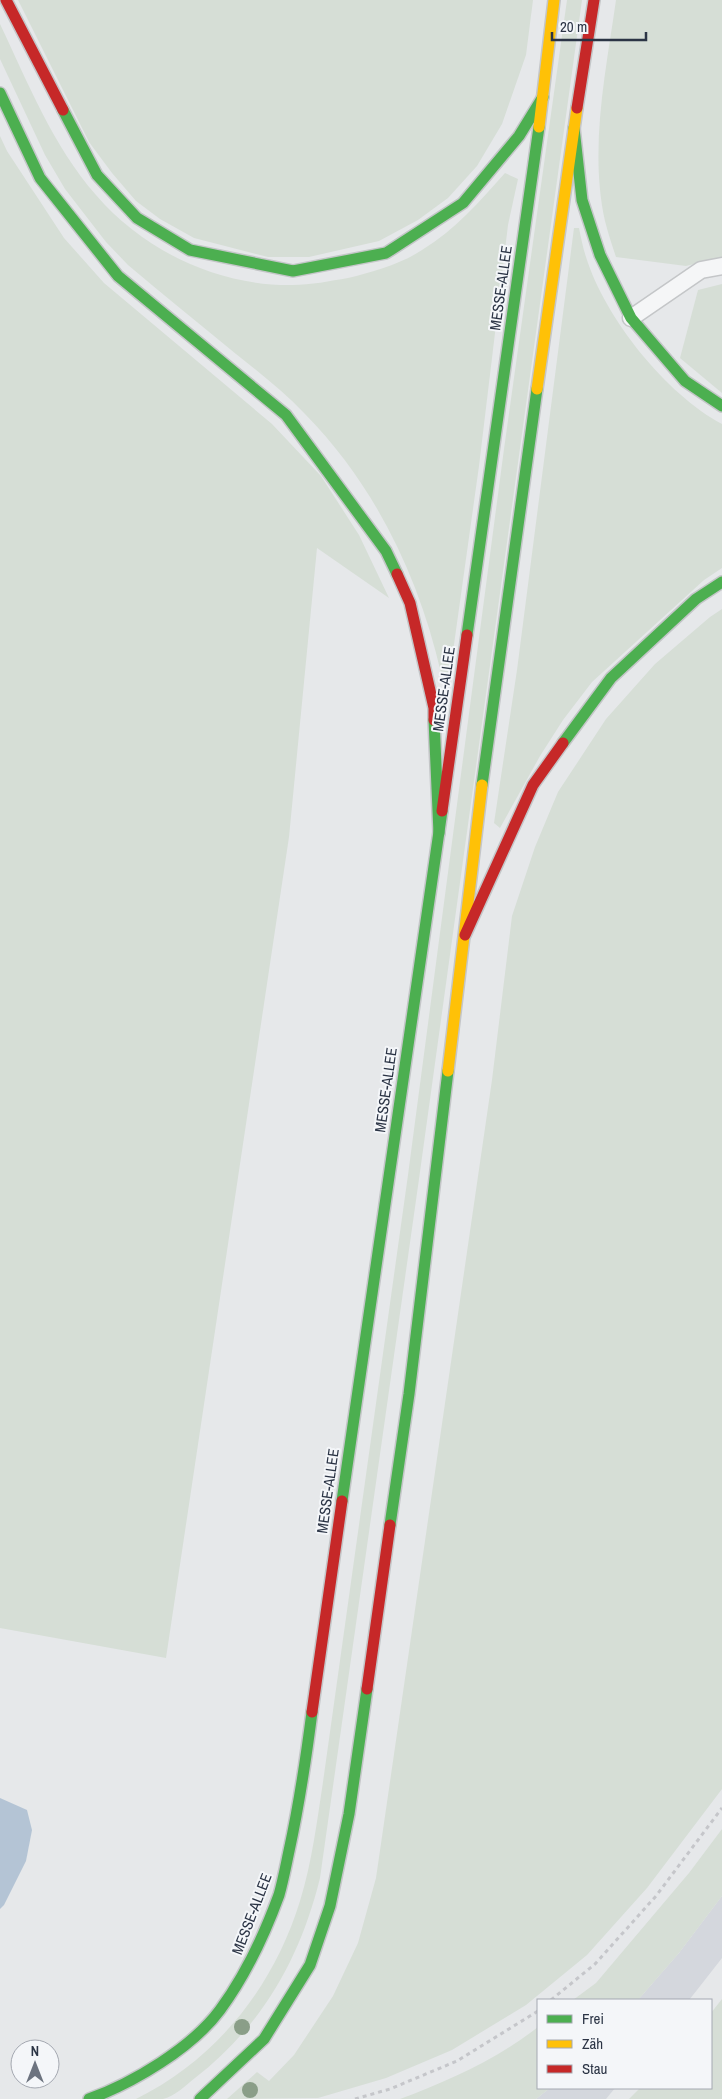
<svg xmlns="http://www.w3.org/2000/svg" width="722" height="2099" font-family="'Archivo Narrow',sans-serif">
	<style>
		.built { fill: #d4d7dd }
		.green { fill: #d6ded6 }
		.water { fill: #b4c4d5 }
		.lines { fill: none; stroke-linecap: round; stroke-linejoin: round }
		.lane-casing { stroke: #c4c6c8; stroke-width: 19 }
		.fast-casing { stroke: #c4c6c8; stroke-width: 14 }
		.slow-casing { stroke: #c4c6c8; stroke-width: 14 }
		.jam-casing { stroke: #c4c6c8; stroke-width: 14 }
		.path { stroke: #c5c6ca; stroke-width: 3; stroke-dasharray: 4 4; stroke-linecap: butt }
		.lane { stroke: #f5f6f7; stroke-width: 16 }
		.fast { stroke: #4caf50; stroke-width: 11 }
		.slow { stroke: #ffc107; stroke-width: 11 }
		.jam { stroke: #c62828; stroke-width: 11 }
		.tree { fill: #8a9e88 }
		.labels { text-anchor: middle; stroke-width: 4; stroke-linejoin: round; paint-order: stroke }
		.street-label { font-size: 15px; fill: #2b3445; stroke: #f4f6f9 }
	</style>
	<rect width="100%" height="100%" fill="#e6e8ea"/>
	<g class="built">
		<path d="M722 1896V1958L697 1990 689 2000H638L679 1953Z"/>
		<path d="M550 2088H615L606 2099H536Z"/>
	</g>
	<g class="green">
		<path d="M18 0H533L526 55 502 124 477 166 448 198 418 220 379 241 309 257H268L194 238 160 219 136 201 112 173 89 142Z"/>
		<path d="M567 0H582L419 1179 320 1878C300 1959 262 2026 195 2078 186 2085 174 2097 163 2099 155 2099 145 2099 136 2099 217 2059 274 1986 300 1901 312 1862 317 1821 323 1782L408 1175 504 449Z"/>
		<path d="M616 0H722V257L686 266 616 257C612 245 608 233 605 221 589 149 606 71 616 0Z"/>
		<path d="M0 24C28 83 53 146 96 195 144 251 218 286 292 285 311 285 330 281 348 278 373 272 401 264 422 250 455 230 480 201 505 173L518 179 508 225 479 466 450 673H441C419 577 375 485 305 414 284 392 260 373 236 354 200 324 163 295 128 265L106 242 65 189 45 155 0 59Z"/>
		<path d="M0 136 7 151 64 238 104 283 272 424 321 476 359 535 389 598 317 548 289 837 166 1658 0 1628Z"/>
		<path d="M574 228H579C581 238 583 248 586 257 605 318 666 394 722 424V568L704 580 592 682 563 720 540 756 500 828 494 823 517 670Z"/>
		<path d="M722 284V393L680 358 698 290Z"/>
		<path d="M722 609V1789L647 1888 587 1955 526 2005 452 2050 386 2078 318 2098 227 2099 257 2072 269 2081 294 2055 333 1996 358 1943 376 1878 492 1080 512 916 535 847 558 792 606 719 655 664 710 617Z"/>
		<path d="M722 1829V1896L679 1953 638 2000H573L596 1983 689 1873Z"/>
		<path d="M722 1999V2099H629L640 2088H711V2013Z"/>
		<path d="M538 2027V2088H550L536 2099H400C448 2081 497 2059 538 2027Z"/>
	</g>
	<path class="water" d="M0 1798 27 1810 32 1830 26 1861 4 1905 0 1909Z"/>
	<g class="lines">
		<defs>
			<path id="lane" d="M631 318 701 270 722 266"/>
			<g id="fast">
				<path d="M0 93 40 178 118 276 286 415 386 551 397 574"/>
				<path d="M63 110 97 175 137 218 190 250 293 271 386 253 463 203 519 136 543 97"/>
				<path d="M574 128 582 200 600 255 631 318 685 381 722 406"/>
				<path d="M467 635 539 127"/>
				<path d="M434 720 439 833"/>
				<path d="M563 743 611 678 696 599 722 582"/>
				<path d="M482 785 537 389"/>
				<path d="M342 1501 442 811"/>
				<path d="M390 1525 409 1394 448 1071"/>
				<path d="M89 2099C133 2083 192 2048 220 2010 245 1976 264 1936 279 1895 283 1881 286 1865 289 1851 299 1805 306 1759 312 1712"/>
				<path d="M200 2099 264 2039 310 1965 330 1906 349 1814 367 1689"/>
			</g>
			<g id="slow">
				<path d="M539 127 554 0"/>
				<path d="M537 389 577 108"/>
				<path d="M448 1071 482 785"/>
			</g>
			<g id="jam">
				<path d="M6 0 63 110"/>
				<path d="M577 108 594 0"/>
				<path d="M397 574 410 603 434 708V720"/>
				<path d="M442 811 467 635"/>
				<path d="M465 935 533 785 563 743"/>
				<path d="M367 1689 390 1525"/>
				<path d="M312 1712 342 1501"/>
			</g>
		</defs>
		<use href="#lane" class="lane-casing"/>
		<use href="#fast" class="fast-casing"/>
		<use href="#slow" class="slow-casing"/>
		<use href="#jam" class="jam-casing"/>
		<g class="path">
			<path d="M551 2000 595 1964 656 1896 722 1808"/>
			<path d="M355 2099 390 2089 457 2061 538 2011"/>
		</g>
		<use href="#lane" class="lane"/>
		<use href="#fast" class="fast"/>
		<use href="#slow" class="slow"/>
		<use href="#jam" class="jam"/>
	</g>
	<g class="tree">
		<circle cx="242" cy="2027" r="8"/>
		<circle cx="250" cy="2090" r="8"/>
	</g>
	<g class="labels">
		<g class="street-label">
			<text transform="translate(501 288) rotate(-82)" y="5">MESSE-ALLEE</text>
			<text transform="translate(444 689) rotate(-82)" y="5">MESSE-ALLEE</text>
			<text transform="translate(386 1090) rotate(-82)" y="5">MESSE-ALLEE</text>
			<text transform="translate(328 1491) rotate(-82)" y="5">MESSE-ALLEE</text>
			<text transform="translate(252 1914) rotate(-69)" y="5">MESSE-ALLEE</text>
		</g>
	</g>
	<rect x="537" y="1999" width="175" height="90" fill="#f4f6f9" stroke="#a4a8b1"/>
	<rect x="547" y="2015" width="25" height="8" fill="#4caf50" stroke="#a4a8b1"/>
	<text x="582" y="2024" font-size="15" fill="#2b3445">Frei</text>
	<rect x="547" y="2040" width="25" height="8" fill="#ffc107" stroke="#a4a8b1"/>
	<text x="582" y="2049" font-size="15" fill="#2b3445">Zäh</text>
	<rect x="547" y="2065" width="25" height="8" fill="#c62828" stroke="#a4a8b1"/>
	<text x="582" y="2074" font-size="15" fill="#2b3445">Stau</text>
	<g transform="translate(35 2064)"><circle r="24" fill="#f4f6f9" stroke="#a4a8b1"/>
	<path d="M0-4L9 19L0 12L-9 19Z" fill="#6c737f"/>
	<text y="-8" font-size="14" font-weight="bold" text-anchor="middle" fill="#2b3445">N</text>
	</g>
	<path d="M552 32v8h94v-8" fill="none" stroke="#2b3445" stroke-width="2.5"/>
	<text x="560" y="32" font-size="15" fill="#2b3445" stroke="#f4f6f9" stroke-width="4" paint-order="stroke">20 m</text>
</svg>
